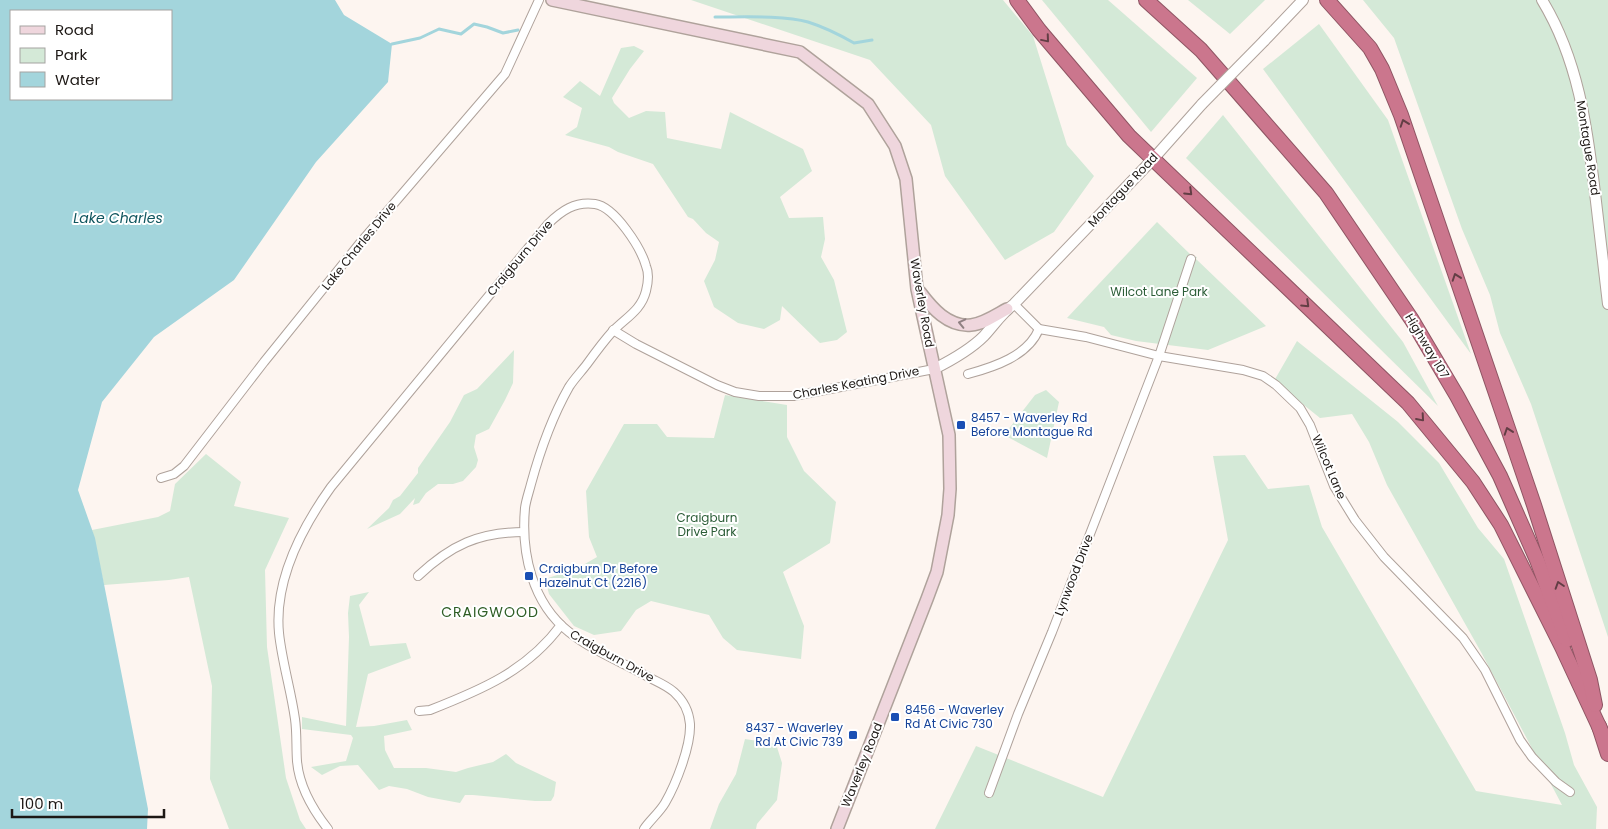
<svg xmlns="http://www.w3.org/2000/svg" width="1608" height="829" font-family="Poppins,sans-serif">
	<style>
		.green { fill: #d4e9d7 }
		.water { fill: #a3d5dc; fill-rule: evenodd }
		.lines { fill: none; stroke-linecap: round; stroke-linejoin: round }
		.stream { stroke: #a3d5dc; stroke-width: 3 }
		.minor-casing { stroke: #afa29b; stroke-width: 10 }
		.tertiary-casing { stroke: #afa29b; stroke-width: 12 }
		.secondary-casing { stroke: #afa29b; stroke-width: 14 }
		.motorway-casing { stroke: #8e5563; stroke-width: 16 }
		.minor { stroke: #fff; stroke-width: 8 }
		.tertiary { stroke: #fff; stroke-width: 10 }
		.secondary { stroke: #efd6dd; stroke-width: 11 }
		.motorway { stroke: #cb768d; stroke-width: 14 }
		.tertiary-bridge-casing { stroke: #afa29b; stroke-width: 12; stroke-linecap: butt }
		.tertiary-bridge { stroke: #fff; stroke-width: 10 }
		.oneway { stroke: #633e45 }
		.oneway2 { stroke: #908083 }
		.transit-dot { fill: #1a4fb4; stroke: #fff; stroke-width: 2 }
		.labels { text-anchor: middle; stroke-width: 4; stroke-linejoin: round; paint-order: stroke }
		.street-label { font-size: 12px; fill: #1d1815; stroke: #fff }
		.park-label { font-size: 12px; fill: #2b5d37; stroke: #fff }
		.transit-label { font-size: 12px; fill: #164399; stroke: #fff; text-anchor: start }
		.water-label { font-size: 14px; font-style: italic; fill: #0f555e; stroke: #fff }
		.neighbourhood-label { font-size: 14px; letter-spacing: 1px; fill: #2e5d25; stroke: #fff }
	</style>
	<rect width="100%" height="100%" fill="#fdf5f0"/>
	<g class="green">
		<path d="M691 0H1003L1033 36 1067 145 1094 176 1054 232 1005 260 945 176 931 125 870 60Z"/>
		<path d="M1042 0H1108L1197 78 1151 132Z"/>
		<path d="M1188 0H1265L1230 34Z"/>
		<path d="M1363 0H1608V637L1531 404 1500 333 1490 295 1462 229 1394 38Z"/>
		<path d="M1319 24 1388 120 1471 354 1263 69Z"/>
		<path d="M634 46 644 51 630 69 612 98 614 103 629 118 646 111 665 112 667 138 721 149 730 112 803 149 812 171 780 197 789 218 823 217 825 239 821 257 834 280 847 332 837 340 820 343 782 306 780 320 764 329 738 323 714 307 704 281 715 260 719 242 706 233 693 219 688 217 653 164 618 152 609 147 565 135 577 127 582 108 563 97 580 81 600 96 621 48Z"/>
		<path d="M1223 115 1403 342 1438 406 1186 158Z"/>
		<path d="M1157 222 1192 256 1197 257 1196 259 1266 326 1208 350 1136 341 1111 335 1104 327 1067 318Z"/>
		<path d="M1297 341 1398 422 1439 463 1478 528 1504 559 1565 733 1574 765 1597 807 1596 829H935L976 746 1103 797 1228 540 1213 456 1245 455 1268 489 1309 485 1322 527 1476 791 1562 805 1481 652 1387 485 1369 442 1352 414 1320 418 1274 381Z"/>
		<path d="M514 350 513 383 505 400 489 429 476 435 474 447 478 460 476 467 463 481 453 484H438L426 493 419 503 413 505 415 498 400 514 367 529 389 508 393 500 400 496 418 473V468L450 422 464 395 477 389Z"/>
		<path d="M1046 390 1059 402 1047 458 1004 435 1035 395Z"/>
		<path d="M725 395 787 405V437L804 471 836 502 830 543 783 572 804 626 801 659 737 650 723 638 709 615 651 601 636 610 621 631 594 635 574 626 549 594 545 579 578 568 597 557 589 537 586 491 624 424H657L667 437 714 438Z"/>
		<path d="M206 454 241 482 234 506 289 518 265 570 267 647 286 778 300 820 306 829H229L210 779 212 686 189 577 169 580 104 585 92 530 158 517 170 511 175 484Z"/>
		<path d="M369 592 359 605 370 646 406 643 411 658 368 674 356 727 374 726 407 720 412 730 384 736 385 750 394 768H426L456 772 468 768 493 762 506 754 516 763 556 782 554 796 551 801H535L473 795H465L460 803 428 797 407 789 389 786 379 790 358 765 340 766 322 775 311 767 346 761 353 738 351 735 302 729V717L346 726 349 637 348 613 350 596Z"/>
		<path d="M745 739 776 744 782 763 777 800 757 824 756 829H710L719 804 736 774Z"/>
	</g>
	<path class="water" d="M0 0H335L344 15 392 44 388 82 316 162 234 280 154 337 102 402 78 490 95 538 148 809 147 829H0ZM11 11H171V99H11Z"/>
	<g class="lines">
		<g class="stream">
			<path d="M715 17C741 17 785 15 808 22 824 27 840 35 854 43L872 40"/>
			<path d="M392 44 420 38 439 29 461 34 474 24 487 27 503 33 518 30"/>
		</g>
		<defs>
			<g id="minor">
				<path d="M1014 304 1039 329 1086 337 1159 356 1243 370 1263 376 1276 385 1300 408 1310 425 1334 486 1355 520 1384 557 1463 638 1485 670 1520 740 1532 757 1556 782 1570 792"/>
				<path d="M613 330 636 344 717 385 735 392 759 396H794L934 369"/>
				<path d="M968 374C994 367 1028 356 1039 329"/>
				<path d="M161 478 174 474 184 466 264 362 360 243 505 74 539 0"/>
				<path d="M418 576C451 545 479 532 524 532"/>
				<path d="M419 711 430 710C481 690 527 671 561 625"/>
				<path d="M989 793 1018 714 1052 632 1159 356 1191 259"/>
				<path d="M328 829C313 810 299 785 297 761 296 747 297 733 295 719 291 690 282 662 279 633 274 580 301 529 331 487L548 224C561 211 575 201 595 204 615 207 641 248 646 266 649 273 648 283 646 291 641 311 625 318 612 332 603 342 595 353 587 364 581 372 574 379 569 387 552 417 540 451 531 484 529 492 526 500 525 508 521 553 532 603 569 632 594 652 625 663 652 679 660 683 667 686 674 692 683 700 689 712 690 724 691 746 676 784 665 803 659 813 650 820 644 829"/>
			</g>
			<g id="tertiary">
				<path d="M1542 0C1578 59 1587 126 1595 193 1599 230 1604 267 1608 304"/>
				<path d="M1264 41 1303 0"/>
				<path d="M934 369C952 360 970 350 984 336 994 325 1002 313 1014 304L1154 158 1202 104"/>
			</g>
			<g id="secondary">
				<path d="M552 0 800 52 868 104 895 146 906 179 917 289 949 435 950 489 948 515 937 572 927 599 837 829"/>
				<path d="M920 292C932 308 948 327 971 325 983 324 996 315 1007 309"/>
			</g>
			<g id="motorway">
				<path d="M1017 0 1039 30 1129 136 1408 403 1473 482 1501 525 1562 647 1602 733"/>
				<path d="M1146 0 1201 50 1326 193 1412 320 1457 396 1500 476 1537 560 1567 640"/>
				<path d="M1327 0 1370 48 1382 69 1401 115 1534 505 1590 680 1595 705"/>
				<path d="M1599 726 1608 754"/>
			</g>
		</defs>
		<use href="#minor" class="minor-casing"/>
		<use href="#tertiary" class="tertiary-casing"/>
		<use href="#secondary" class="secondary-casing"/>
		<use href="#motorway" class="motorway-casing"/>
		<use href="#minor" class="minor"/>
		<use href="#tertiary" class="tertiary"/>
		<use href="#secondary" class="secondary"/>
		<use href="#motorway" class="motorway"/>
		<defs>
			<path id="tertiary-bridge" d="M1202 104 1264 41"/>
		</defs>
		<use href="#tertiary-bridge" class="tertiary-bridge-casing"/>
		<use href="#tertiary-bridge" class="tertiary-bridge"/>
	</g>
	<defs><path id="oneway-chevron" d="M-2-3.5L2.5 0L-2 3.5" fill="none" stroke-width="1.6" stroke-linecap="round" stroke-linejoin="round" transform="scale(1.25)"/></defs>
	<g class="oneway">
		<use href="#oneway-chevron" transform="translate(1046 39) rotate(50)"/>
		<use href="#oneway-chevron" transform="translate(1404 123) rotate(-109)"/>
		<use href="#oneway-chevron" transform="translate(1189 192) rotate(44)"/>
		<use href="#oneway-chevron" transform="translate(1456 277) rotate(-109)"/>
		<use href="#oneway-chevron" transform="translate(1306 304) rotate(44)"/>
		<use href="#oneway-chevron" transform="translate(1421 418) rotate(49)"/>
		<use href="#oneway-chevron" transform="translate(1508 431) rotate(-109)"/>
		<use href="#oneway-chevron" transform="translate(1559 585) rotate(-108)"/>
	</g>
	<use class="oneway2" href="#oneway-chevron" transform="translate(962 323) rotate(-167)"/>
	<g class="transit-dot">
		<rect x="956" y="420" width="10" height="10" rx="2.5"/>
		<rect x="524" y="571" width="10" height="10" rx="2.5"/>
		<rect x="890" y="712" width="10" height="10" rx="2.5"/>
		<rect x="848" y="730" width="10" height="10" rx="2.5"/>
	</g>
	<g class="labels">
		<g class="street-label">
			<text transform="translate(1588 148) rotate(81)" y="4">Montague Road</text>
			<text transform="translate(1123 190) rotate(-47)" y="4">Montague Road</text>
			<text transform="translate(359 246) rotate(-51)" y="4">Lake Charles Drive</text>
			<text transform="translate(520 258) rotate(-50)" y="4">Craigburn Drive</text>
			<text transform="translate(922 303) rotate(80)" y="4">Waverley Road</text>
			<text transform="translate(1427 346) rotate(59)" y="4">Highway 107</text>
			<text transform="translate(856 383) rotate(-11)" y="4">Charles Keating Drive</text>
			<text transform="translate(1329 467) rotate(67)" y="4">Wilcot Lane</text>
			<text transform="translate(1074 575) rotate(-69)" y="4">Lynwood Drive</text>
			<text transform="translate(612 656) rotate(29)" y="4">Craigburn Drive</text>
			<text transform="translate(862 765) rotate(-68)" y="4">Waverley Road</text>
		</g>
		<g class="park-label">
			<text x="1159" y="296">Wilcot Lane Park</text>
			<text x="707" y="522">Craigburn<tspan x="707" dy="14">Drive Park</tspan></text>
		</g>
		<g class="transit-label">
			<text x="971" y="422">8457 - Waverley Rd<tspan x="971" dy="14">Before Montague Rd</tspan></text>
			<text x="539" y="573">Craigburn Dr Before<tspan x="539" dy="14">Hazelnut Ct (2216)</tspan></text>
			<text x="905" y="714">8456 - Waverley<tspan x="905" dy="14">Rd At Civic 730</tspan></text>
			<text x="843" y="732" text-anchor="end">8437 - Waverley<tspan x="843" dy="14">Rd At Civic 739</tspan></text>
		</g>
		<g class="water-label">
			<text x="118" y="223">Lake Charles</text>
		</g>
		<g class="neighbourhood-label">
			<text x="490" y="617">CRAIGWOOD</text>
		</g>
	</g>
	<rect x="10" y="10" width="162" height="90" fill="#ffffff" stroke="#a5a3a1"/>
	<rect x="20" y="26" width="25" height="8" fill="#efd6dd" stroke="#a5a3a1"/>
	<text x="55" y="35" font-size="15" fill="#1d1815">Road</text>
	<rect x="20" y="48" width="25" height="15" fill="#d4e9d7" stroke="#a5a3a1"/>
	<text x="55" y="60" font-size="15" fill="#1d1815">Park</text>
	<rect x="20" y="72" width="25" height="15" fill="#a3d5dc" stroke="#a5a3a1"/>
	<text x="55" y="85" font-size="15" fill="#1d1815">Water</text>
	<path d="M12 809v8h152v-8" fill="none" stroke="#1d1815" stroke-width="2.5"/>
	<text x="20" y="809" font-size="15" fill="#1d1815" stroke="#ffffff" stroke-width="4" paint-order="stroke">100 m</text>
</svg>
